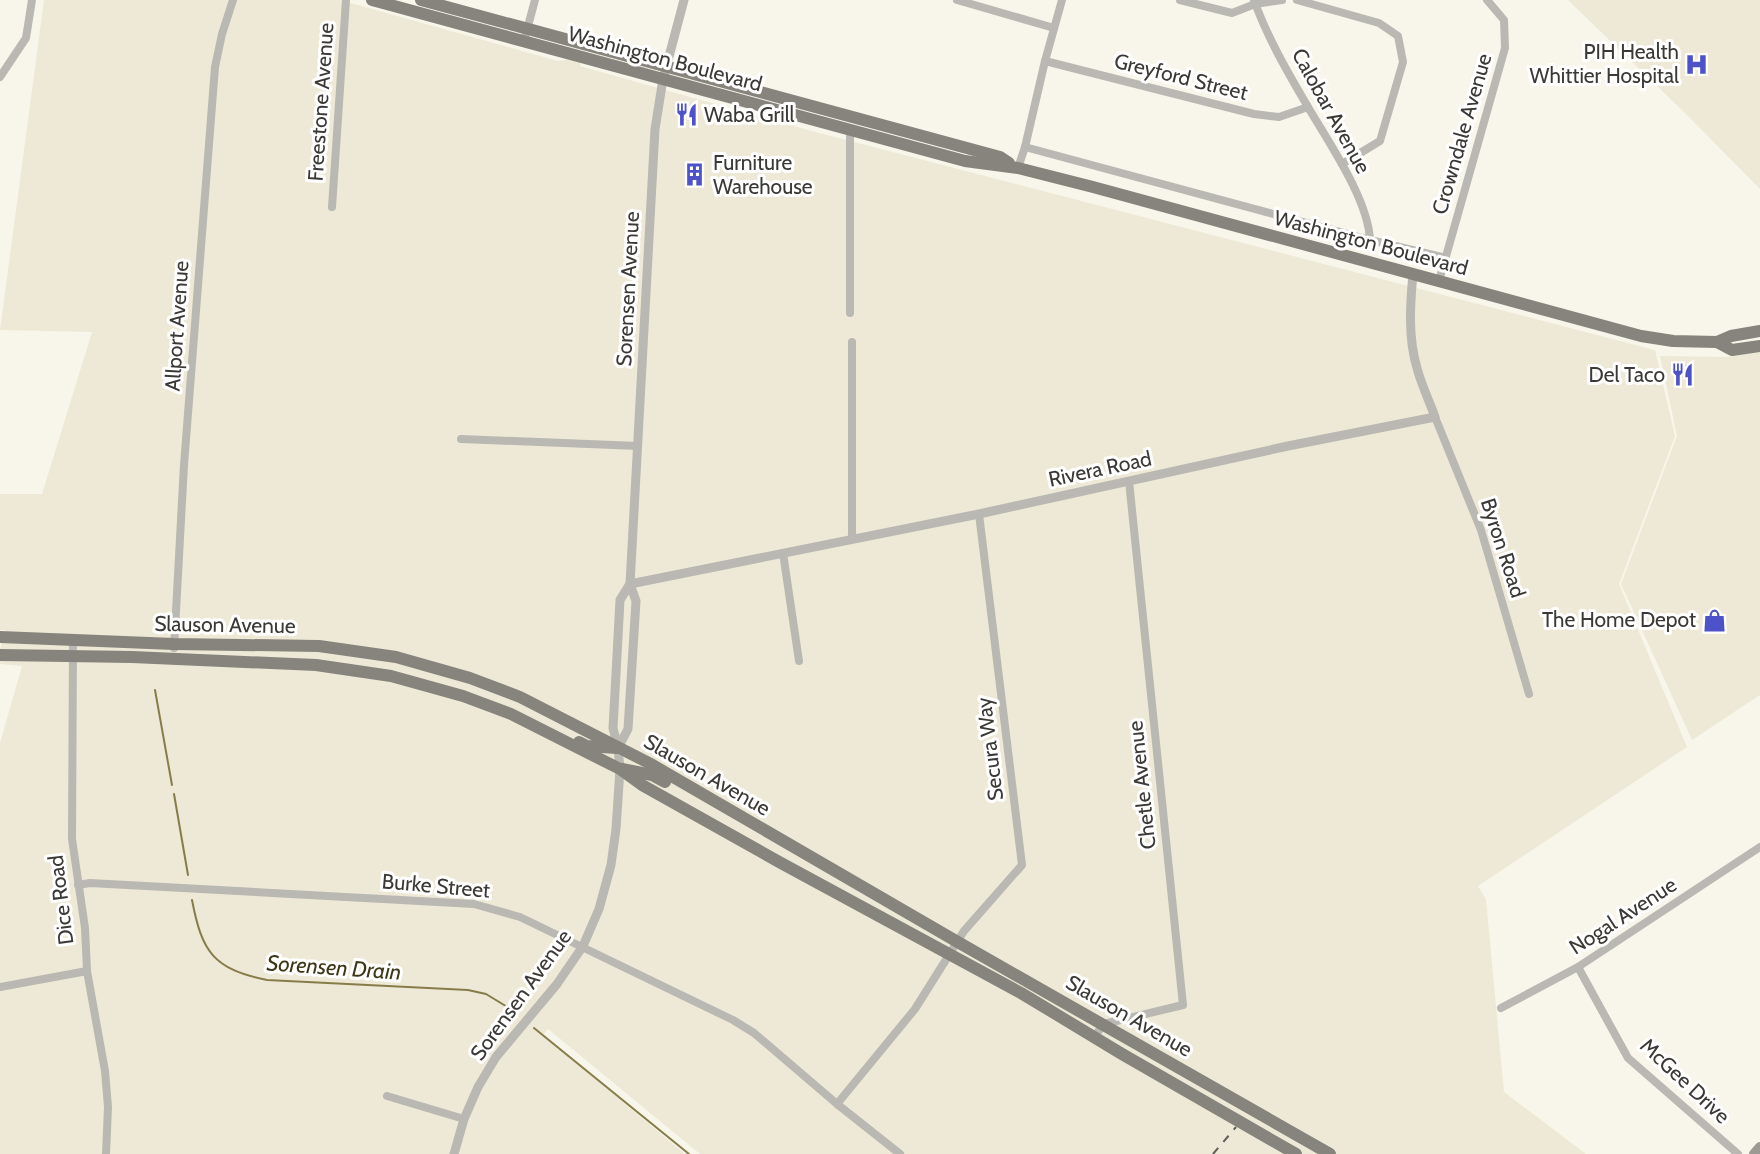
<svg xmlns="http://www.w3.org/2000/svg" width="1760" height="1154" font-family="Cabin,sans-serif">
	<style>
		.built { fill: #eee9d6 }
		.lines { fill: none; stroke-linecap: round; stroke-linejoin: round }
		.stream { stroke: #877c49; stroke-width: 2 }
		.minor { stroke: #b9b8b3; stroke-width: 8 }
		.tertiary { stroke: #b9b8b3; stroke-width: 9 }
		.secondary { stroke: #9c9a93; stroke-width: 10 }
		.primary { stroke: #86847c; stroke-width: 12 }
		.rail { stroke: #5e5d57; stroke-width: 2; stroke-dasharray: 8 8; stroke-linecap: butt }
		.labels { text-anchor: middle; stroke-width: 6; stroke-linejoin: round; paint-order: stroke }
		.poi-label { font-size: 21px; fill: #3a3935; stroke: #fff; text-anchor: end }
		.street-label { font-size: 21px; fill: #3a3935; stroke: #fff }
		.water-label { font-size: 22px; font-style: italic; fill: #3d3616; stroke: #fff }
	</style>
	<rect width="100%" height="100%" fill="#f8f6ea"/>
	<g class="built">
		<path d="M44 0H340L558 61 582 57 580 66 808 130 1655 350 1675 436 1619 584 1687 747 1478 886 1486 899 1504 1092 1586 1154H700L548 1029 543 1035 685 1154H0V743L22 666 0 664V650L5 630H0V494H42L92 332 0 330Z"/>
		<path d="M1568 0H1760V189L1685 113Z"/>
		<path d="M1760 351V695L1692 740 1621 584 1677 436 1660 356 1727 357Z"/>
	</g>
	<g class="lines">
		<g class="stream">
			<path d="M155 690 172 785"/>
			<path d="M174 794 188 875"/>
			<path d="M192 900C202 952 213 969 267 980L468 990 486 994 514 1011"/>
			<path d="M534 1028 689 1154"/>
		</g>
		<g class="minor">
			<path d="M957 0 1054 28"/>
			<path d="M1180 0 1232 13 1255 4 1282 0"/>
			<path d="M1254 0C1267 37 1288 73 1308 107 1329 143 1368 199 1370 240"/>
			<path d="M1297 0 1379 23 1398 36 1403 62 1380 141 1342 164"/>
			<path d="M524 41 535 0"/>
			<path d="M1045 61 1254 114 1279 117 1308 107"/>
			<path d="M0 77 26 38 32 0"/>
			<path d="M1025 147 1370 240 1446 258"/>
			<path d="M1018 168 1025 147 1045 61 1062 0"/>
			<path d="M332 207 346 0"/>
			<path d="M1439 281 1505 48 1504 20 1487 0"/>
			<path d="M850 313V130"/>
			<path d="M1435 417 1481 530 1529 694"/>
			<path d="M461 439 638 446"/>
			<path d="M852 539V342"/>
			<path d="M783 553 799 661"/>
			<path d="M73 640 72 839 85 928 87 971 105 1071 108 1107 106 1154"/>
			<path d="M174 648 184 465 215 67 222 34 233 0"/>
			<path d="M78 885 90 883 474 904 520 917 733 1020 754 1033 837 1104 900 1154"/>
			<path d="M1578 967 1628 1058 1738 1154"/>
			<path d="M0 987 87 971"/>
			<path d="M1501 1008 1578 967 1760 847"/>
			<path d="M1094 1037 1104 1024 1183 1005 1129 481"/>
			<path d="M387 1096 464 1119"/>
			<path d="M837 1104 915 1009 964 931 1022 865 979 514"/>
		</g>
		<g class="tertiary">
			<path d="M630 584 979 514 1288 446 1435 417C1429 400 1421 384 1417 368 1408 338 1410 305 1413 274"/>
			<path d="M618 748 628 729 636 601 630 584 655 129 663 79 684 0"/>
			<path d="M454 1154 464 1119 478 1087 496 1057 557 984 583 946 599 909 611 865 616 829 620 769 618 748 613 728 616 674 620 600 630 584"/>
		</g>
		<path class="secondary" d="M1754 1154 1760 1147"/>
		<g class="primary">
			<path d="M372 0 965 161 1018 168 1093 187 1641 336 1673 341 1717 342 1732 350 1760 346"/>
			<path d="M421 0 1000 157 1009 163"/>
			<path d="M1717 342 1731 336 1760 331"/>
			<path d="M0 637 174 644 319 646 396 657 470 678 520 697 649 763 956 941 1330 1154"/>
			<path d="M0 655 132 657 316 665 391 676 463 696 511 714 620 769 642 785 781 863 1021 993 1122 1054 1296 1154"/>
			<path d="M579 742 587 746 617 748"/>
			<path d="M622 769 652 775 665 782"/>
		</g>
		<path class="rail" d="M1213 1154 1236 1127"/>
	</g>
	<defs>
		<symbol id="hospital-bare" viewBox="-9 -9 18 18"><path d="M-5-5h3v3.5h4V-5h3V5h-3V1.5h-4V5h-3Z" fill="#4e52c8" stroke="#fff" stroke-width="2.5" paint-order="stroke"/></symbol>
		<symbol id="restaurant-bare" viewBox="-9 -9 18 18"><path d="M-5-6h1v4h1v-4h1v4h1v-4h1v5L-1.5 .5V6h-2V.5L-5-1ZM5-6V6H3V1.5H1.5Q1.5-4 5-6Z" fill="#4e52c8" stroke="#fff" stroke-width="2.5" paint-order="stroke"/></symbol>
		<symbol id="building-bare" viewBox="-9 -9 18 18"><path d="M-4-6H4V6H1V3H-1V6H-4ZM-2.5-4.3h1.7v1.8h-1.7ZM.8-4.3h1.7v1.8H.8ZM-2.5-1h1.7V.8h-1.7ZM.8-1h1.7V.8H.8Z" fill="#4e52c8" stroke="#fff" stroke-width="2.5" paint-order="stroke"/></symbol>
		<symbol id="shop-bare" viewBox="-9 -9 18 18"><path d="M-5-2.5h2.3a2.7 3.5 0 0 1 5.4 0H5L5.5 6h-11ZM-1.5-2.5h3a1.5 2.3 0 0 0-3 0Z" fill="#4e52c8" stroke="#fff" stroke-width="2.5" paint-order="stroke"/></symbol>
	</defs>
	<g fill-rule="evenodd">
		<use href="#hospital-bare" x="1680" y="48" width="33" height="33"/>
		<use href="#restaurant-bare" x="670" y="98" width="33" height="33"/>
		<use href="#building-bare" x="678" y="158" width="33" height="33"/>
		<use href="#restaurant-bare" x="1666" y="358" width="33" height="33"/>
		<use href="#shop-bare" x="1698" y="604" width="33" height="33"/>
	</g>
	<g class="labels">
		<g class="poi-label">
			<text x="1679" y="59">PIH Health<tspan x="1679" dy="24">Whittier Hospital</tspan></text>
			<text x="704" y="122" text-anchor="start">Waba Grill</text>
			<text x="713" y="170" text-anchor="start">Furniture<tspan x="713" dy="24">Warehouse</tspan></text>
			<text x="1665" y="382">Del Taco</text>
			<text x="1696" y="627">The Home Depot</text>
		</g>
		<g class="street-label">
			<text transform="translate(665 59) rotate(15)" y="7">Washington Boulevard</text>
			<text transform="translate(1181 77) rotate(14)" y="7">Greyford Street</text>
			<text transform="translate(321 102) rotate(-86)" y="7">Freestone Avenue</text>
			<text transform="translate(1331 111) rotate(61)" y="7">Calobar Avenue</text>
			<text transform="translate(1462 134) rotate(-74)" y="7">Crowndale Avenue</text>
			<text transform="translate(1371 243) rotate(15)" y="7">Washington Boulevard</text>
			<text transform="translate(628 289) rotate(-87)" y="7">Sorensen Avenue</text>
			<text transform="translate(177 326) rotate(-86)" y="7">Allport Avenue</text>
			<text transform="translate(1100 469) rotate(-12)" y="7">Rivera Road</text>
			<text transform="translate(1503 548) rotate(72)" y="7">Byron Road</text>
			<text transform="translate(225 625) rotate(1)" y="7">Slauson Avenue</text>
			<text transform="translate(990 749) rotate(-97)" y="7">Secura Way</text>
			<text transform="translate(707 775) rotate(30)" y="7">Slauson Avenue</text>
			<text transform="translate(1142 785) rotate(-96)" y="7">Chetle Avenue</text>
			<text transform="translate(436 886) rotate(5)" y="7">Burke Street</text>
			<text transform="translate(61 900) rotate(-97)" y="7">Dice Road</text>
			<text transform="translate(1623 916) rotate(-33)" y="7">Nogal Avenue</text>
			<text transform="translate(521 995) rotate(-54)" y="7">Sorensen Avenue</text>
			<text transform="translate(1129 1016) rotate(30)" y="7">Slauson Avenue</text>
			<text transform="translate(1685 1081) rotate(43)" y="7">McGee Drive</text>
		</g>
		<g class="water-label">
			<text transform="translate(334 967) rotate(4)" y="8">Sorensen Drain</text>
		</g>
	</g>
</svg>
